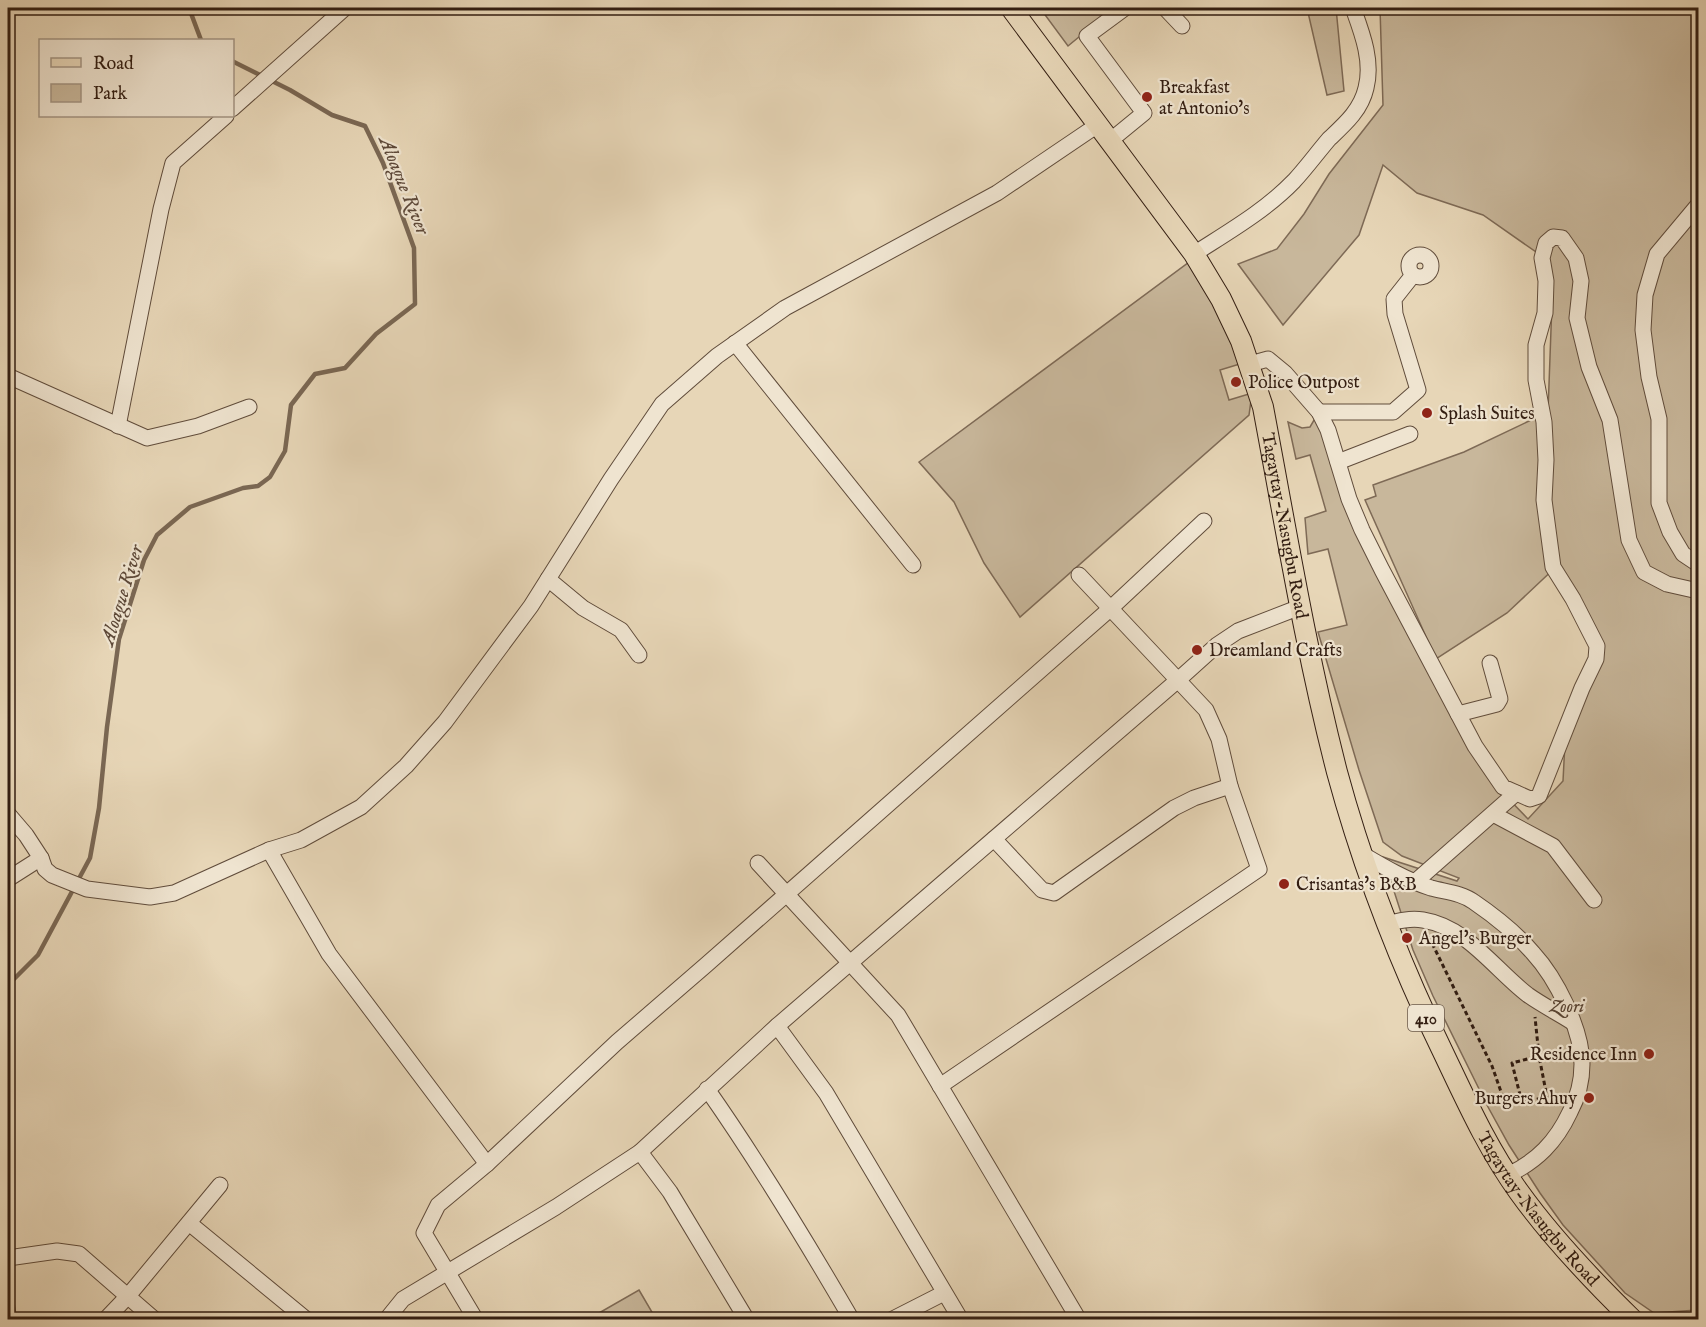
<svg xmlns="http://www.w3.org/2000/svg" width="1706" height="1327" font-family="'IM FELL English',serif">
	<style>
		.green { fill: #c8b79b; stroke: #7e6a56; stroke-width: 1.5 }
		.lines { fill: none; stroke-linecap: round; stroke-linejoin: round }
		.stream { stroke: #7a6753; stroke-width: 4.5 }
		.minor-casing { stroke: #604c3b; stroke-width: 17 }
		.major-casing { stroke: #331e12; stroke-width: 22 }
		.path { stroke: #331e12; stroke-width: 3; stroke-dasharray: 4.5 3; stroke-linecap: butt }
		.minor { stroke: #efe4d0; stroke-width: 15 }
		.major { stroke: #e7d6b7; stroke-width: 20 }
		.poi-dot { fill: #8f2418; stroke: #efe4d0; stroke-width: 2 }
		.labels { text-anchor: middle; stroke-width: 4.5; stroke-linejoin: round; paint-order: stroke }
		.shield { fill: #efe4d0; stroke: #6b594b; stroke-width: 1.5 }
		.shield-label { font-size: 16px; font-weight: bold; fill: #331e12 }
		.poi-label { font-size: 18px; fill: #331e12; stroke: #efe4d0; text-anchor: start }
		.street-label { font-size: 18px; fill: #331e12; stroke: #efe4d0 }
		.park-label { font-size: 18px; font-style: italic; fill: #584434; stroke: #efe4d0 }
		.water-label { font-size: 20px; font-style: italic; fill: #5d4838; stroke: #efe4d0 }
	</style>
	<rect width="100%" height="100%" fill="#e7d6b7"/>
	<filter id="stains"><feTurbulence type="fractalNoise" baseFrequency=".00333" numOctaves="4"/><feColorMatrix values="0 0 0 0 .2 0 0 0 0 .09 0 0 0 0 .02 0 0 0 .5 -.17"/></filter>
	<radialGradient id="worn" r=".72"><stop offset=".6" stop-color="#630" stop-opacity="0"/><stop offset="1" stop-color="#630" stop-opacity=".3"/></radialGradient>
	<g class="green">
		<path d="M1040 8H1114L1068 46Z"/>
		<path d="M1307 8H1336L1344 91 1327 95Z"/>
		<path d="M1380 8H1698V1310L1654 1313 1625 1293 1563 1225 1540 1193 1509 1145 1488 1107 1433 996 1413 950 1383 857 1457 881 1459 878 1402 856 1383 842 1359 770 1318 632 1347 625 1328 549 1308 554 1305 518 1326 511 1310 455 1296 459 1288 422 1302 428 1310 427 1317 415 1356 527 1501 791 1528 819 1563 781 1566 723 1592 651 1559 564 1507 613 1436 659 1365 500 1376 496 1373 485 1464 452 1548 412 1552 302 1536 252 1483 215 1417 193 1383 165 1359 235 1283 325 1238 264 1277 249 1304 214 1329 174 1383 105Z"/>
		<path d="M1192 260 1243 363 1220 370 1229 400 1252 393 1249 415 1020 617 984 563 954 502 919 462Z"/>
		<path d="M639 1290 656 1319H594L592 1317Z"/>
	</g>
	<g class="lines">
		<g class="stream">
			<path d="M189 8 201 40"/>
			<path d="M8 985 38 955 90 858 99 808 107 727 119 639 144 560 157 535 190 507 243 488 258 486 270 477 285 451 291 405 315 374 345 368 376 334 415 304 414 248 383 163 365 126 332 115 290 90 232 61"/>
			<path d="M8 1279 10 1285 15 1320"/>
		</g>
		<defs>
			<g id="minor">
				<path d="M1165 8 1182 26"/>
				<path d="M232 109 345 8"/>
				<path d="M1111 140 1144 113 1087 36 1125 8"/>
				<path d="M1698 205 1657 254 1645 295 1643 330 1649 377 1659 419V503L1670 532 1683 554 1698 564"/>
				<path d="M1194 254C1228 232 1265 211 1294 181 1306 168 1317 153 1329 139 1345 124 1361 110 1366 88 1373 61 1362 33 1353 8"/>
				<circle cx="1420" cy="266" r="11"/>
				<path d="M735 343 913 565"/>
				<path d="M1250 364 1268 359 1285 373 1319 412 1328 430 1349 499 1362 530 1382 570 1475 746 1503 787 1530 799 1539 796 1582 688 1596 659 1597 646 1573 599 1553 567 1544 500 1546 460 1544 422 1536 380V345L1545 313 1546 281 1542 258 1546 243 1553 237 1562 238 1576 258 1581 281 1577 318 1589 367 1610 420 1629 540 1644 572 1667 584 1698 591"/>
				<path d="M8 376 147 438 198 426 249 407"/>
				<path d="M1319 412H1393L1418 390 1395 314 1394 299 1413 275"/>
				<path d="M118 426 161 209 173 163 226 116"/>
				<path d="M1338 462 1410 434"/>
				<path d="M548 579 583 608 621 630 639 655"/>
				<path d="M1458 714 1497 704 1500 699 1490 663"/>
				<path d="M8 814 26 835 41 858 45 869 52 875 87 889 150 897 174 893 269 850 301 840 361 807 406 766 445 722 531 606 611 479 662 404 717 356 785 308 997 193 1099 124"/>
				<path d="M1493 814 1553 846 1594 900"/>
				<path d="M994 839 1042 890 1054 893 1174 808 1194 798 1230 786"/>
				<path d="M269 850 329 954 487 1164"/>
				<path d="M1362 854C1384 867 1406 880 1431 888 1446 892 1462 893 1474 902 1496 917 1516 933 1533 953 1556 978 1582 1029 1582 1064 1582 1082 1578 1097 1570 1112 1556 1142 1537 1161 1508 1175"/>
				<path d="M758 863 898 1015 1079 1320"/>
				<path d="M8 879 41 858"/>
				<path d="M1415 882 1516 793"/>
				<path d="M1386 924C1398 921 1410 918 1423 920 1467 927 1495 970 1528 995 1542 1005 1558 1013 1572 1022"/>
				<path d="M777 1026 826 1093 961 1320"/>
				<path d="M940 1086 1259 869 1230 786 1219 739 1206 710 1079 575"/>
				<path d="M707 1089C759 1163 806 1241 852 1320"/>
				<path d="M640 1152 670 1192 747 1320"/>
				<path d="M189 1223 307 1320"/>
				<path d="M8 1258 57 1251 79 1254 155 1320"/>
				<path d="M105 1320 128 1296 220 1185"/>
				<path d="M386 1320 403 1299 556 1207 640 1152 777 1026 1178 680 1217 645 1238 631 1300 607"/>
				<path d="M476 1320 424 1233 438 1205 487 1164 617 1042 706 965 1111 608 1204 521"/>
				<path d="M891 1320 944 1293"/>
			</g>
			<g id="major">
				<path id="s1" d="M1011 8 1194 254 1221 299 1241 341 1263 407C1286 529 1306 652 1337 772 1363 868 1399 961 1442 1050 1465 1098 1487 1148 1519 1192 1552 1238 1592 1280 1633 1320"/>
			</g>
		</defs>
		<use href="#minor" class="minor-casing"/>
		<use href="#major" class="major-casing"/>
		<g class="path">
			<path d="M1429 937 1492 1066 1506 1106 1547 1097 1539 1056 1535 1017"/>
			<path d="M1522 1103 1512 1063 1539 1056"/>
		</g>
		<use href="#minor" class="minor"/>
		<use href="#major" class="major"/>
	</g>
	<g class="poi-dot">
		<circle cx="1147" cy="97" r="6"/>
		<circle cx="1236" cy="382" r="6"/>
		<circle cx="1427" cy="413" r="6"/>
		<circle cx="1197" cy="650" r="6"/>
		<circle cx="1284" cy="884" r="6"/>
		<circle cx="1407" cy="938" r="6"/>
		<circle cx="1649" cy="1054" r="6"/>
		<circle cx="1589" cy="1098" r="6"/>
	</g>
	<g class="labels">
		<rect class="shield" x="1408" y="1005" width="36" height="26" rx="4.5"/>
		<g class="shield-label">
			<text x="1426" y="1024">410</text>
		</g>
		<g class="poi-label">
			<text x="1159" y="93">Breakfast<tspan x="1159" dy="21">at Antonio's</tspan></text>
			<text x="1248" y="388">Police Outpost</text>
			<text x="1439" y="419">Splash Suites</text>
			<text x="1209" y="656">Dreamland Crafts</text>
			<text x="1296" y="890">Crisantas's B&amp;B</text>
			<text x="1419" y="944">Angel's Burger</text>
			<text x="1637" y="1060" text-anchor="end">Residence Inn</text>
			<text x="1577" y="1104" text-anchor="end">Burgers Ahuy</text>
		</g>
		<g class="street-label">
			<text dy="6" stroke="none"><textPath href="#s1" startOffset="596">Tagaytay-Nasugbu Road</textPath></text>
			<text dy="6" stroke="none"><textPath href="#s1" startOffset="1332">Tagaytay-Nasugbu Road</textPath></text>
		</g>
		<g class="park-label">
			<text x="1567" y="1012">Zoori</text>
		</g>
		<g class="water-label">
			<text transform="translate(405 185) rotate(68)" y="7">Aloague River</text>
			<text transform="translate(121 595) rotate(-73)" y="7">Aloague River</text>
		</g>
	</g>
	<rect width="1706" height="1327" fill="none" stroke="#e7d6b7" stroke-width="30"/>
	<rect x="9" y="9" width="1688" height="1309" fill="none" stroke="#331e12" stroke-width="3"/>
	<rect x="15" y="15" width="1676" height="1297" fill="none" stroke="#331e12" stroke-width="1.5"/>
	<rect x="39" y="39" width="195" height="78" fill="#efe4d0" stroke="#a49584" stroke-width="1.5"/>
	<rect x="51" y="58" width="30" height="9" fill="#e7d6b7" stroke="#a49584" stroke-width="1.5"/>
	<text x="93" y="69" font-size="18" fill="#331e12">Road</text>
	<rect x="51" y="84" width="30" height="18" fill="#c8b79b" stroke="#a49584" stroke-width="1.5"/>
	<text x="93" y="99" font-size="18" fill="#331e12">Park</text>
	<rect width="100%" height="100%" filter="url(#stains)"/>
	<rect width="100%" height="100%" fill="url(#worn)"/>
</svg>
